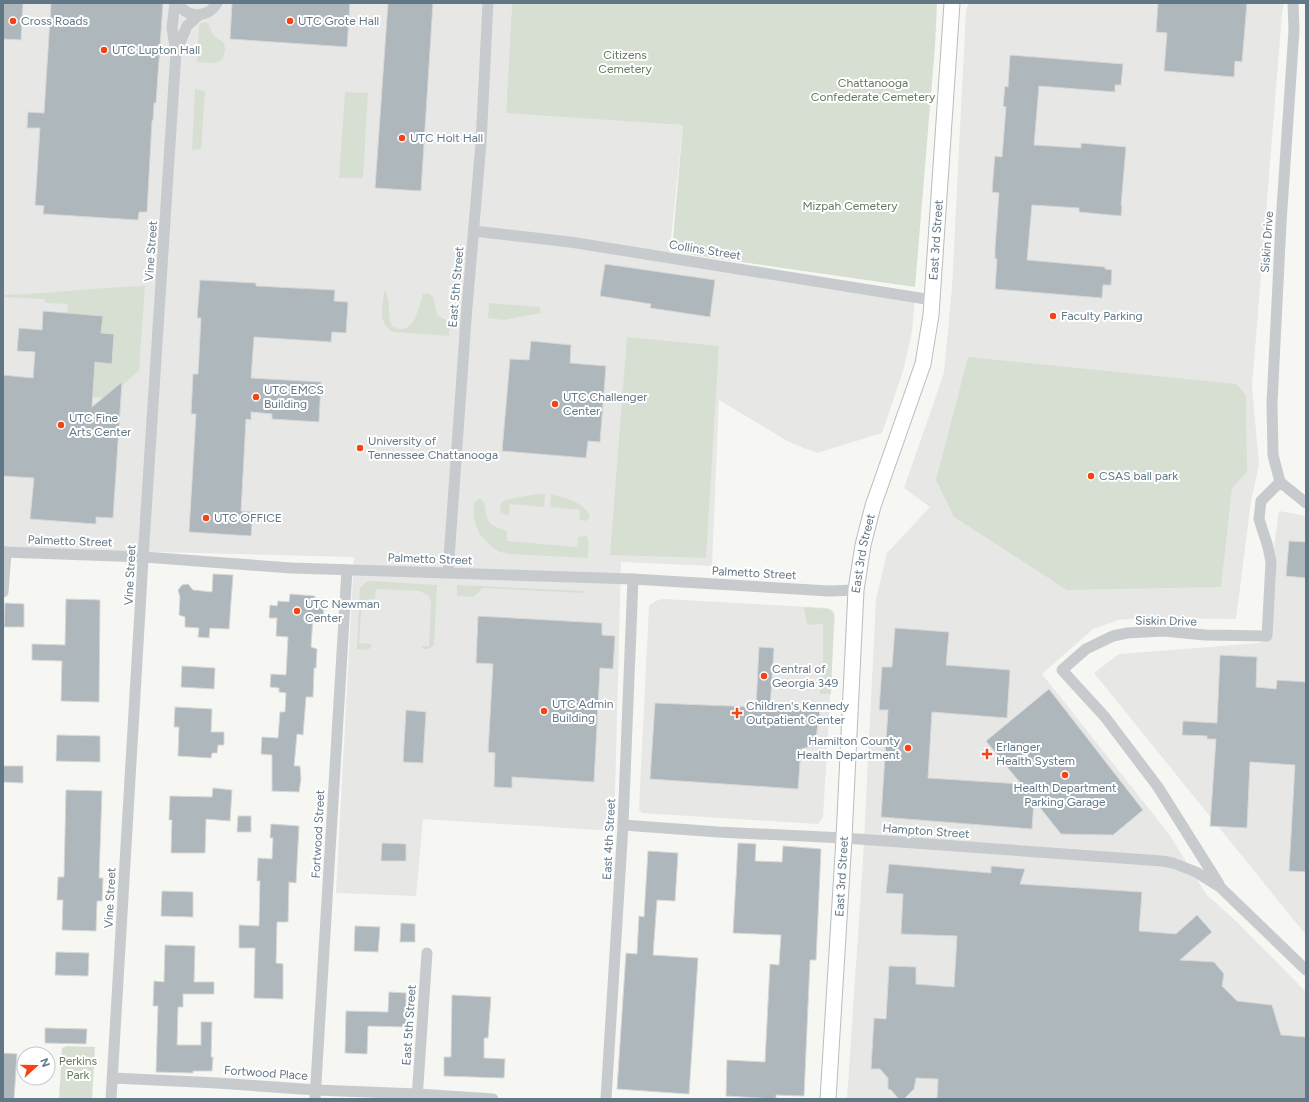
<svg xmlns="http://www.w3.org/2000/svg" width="1309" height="1102" font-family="Figtree,sans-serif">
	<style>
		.built { fill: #e7e8e6 }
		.green { fill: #d7dfd3 }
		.building { fill: #aeb7bc; stroke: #d8d7d5 }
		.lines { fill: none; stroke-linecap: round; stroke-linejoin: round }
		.secondary-casing { stroke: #b7bdc1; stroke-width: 17 }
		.minor { stroke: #c8cbce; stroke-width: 11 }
		.secondary { stroke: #fff; stroke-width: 15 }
		.poi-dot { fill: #f44315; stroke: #fff; stroke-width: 1.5 }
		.labels { text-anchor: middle; stroke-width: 4; stroke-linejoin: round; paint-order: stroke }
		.poi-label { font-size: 12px; fill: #627786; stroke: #fff; text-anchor: start }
		.park-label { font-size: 12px; fill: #64785e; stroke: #fff }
		.street-label { font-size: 12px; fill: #627786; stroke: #fff }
	</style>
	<rect width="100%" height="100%" fill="#f6f6f2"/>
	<g class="built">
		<path d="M3 3H512L506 112 683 125 669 258 915 297 912 331 904 368 882 433 817 453 789 442 719 400 712 566 621 562 614 831 423 819 416 896 336 893 354 557 3 548Z"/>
		<path d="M969 3H1284L1282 14 1252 386 1259 465 1251 501 1236 619 1144 618 1118 620 1093 629 1042 674 1169 834 1206 894 1237 922 1306 992V1099H847L863 859 876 599 887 553 930 507 904 488 944 373 952 287 966 10Z"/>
		<path d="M1279 511 1306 516V935L1094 673 1119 654 1261 643Z"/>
		<path d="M664 599 828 608 833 611 835 616 823 817 818 824 642 813 639 809 649 606 655 601Z"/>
	</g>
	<g class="green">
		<path d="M512 3H937L935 46 915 287 693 255 672 250 683 125 506 113Z"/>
		<path d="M206 22 208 23 213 35 224 43 225 49 223 59C215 65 206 63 197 62L199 26 201 23Z"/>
		<path d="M195 89 202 90 205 92 201 149 192 150Z"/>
		<path d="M345 92 368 93 363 178H339Z"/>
		<path d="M145 286 139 370 121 387H116L103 398 92 397 95 362 112 363 114 334 101 333 103 316 67 313 68 304 45 303 44 299 3 297V295C50 294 98 287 145 286Z"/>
		<path d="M384 291 386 292C391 303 387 315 392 326 414 339 418 308 423 294 436 289 434 308 438 315 441 319 446 319 450 320L449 336 393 332C377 323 383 307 384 291Z"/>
		<path d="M489 303 540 307 541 313 503 320 488 318Z"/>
		<path d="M627 337 719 346 706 558 610 555Z"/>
		<path d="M968 357 1236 384 1246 395 1247 472 1232 488 1221 587 1067 590 954 517 936 480Z"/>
		<path d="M536 494H545L544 507 510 504 509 514 506 515 501 512 500 509 502 502 509 499Z"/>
		<path d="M551 494C563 497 587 503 590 517L586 521 580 520 579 519 580 510 550 507Z"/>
		<path d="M480 498 484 502C488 523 486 524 507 531V541L577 547 578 537 586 536 589 541 588 558 509 554 500 552 493 548 480 535 474 520V502Z"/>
		<path d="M371 581 437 585 434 645C431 649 428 649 423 649L421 646H429L431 601 428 595 419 591 376 589 375 599 362 600 359 643 370 644 372 646C369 652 363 649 357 649L360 588 366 582Z"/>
		<path d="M457 585 583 591 584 592 582 593 483 588 473 597 457 596Z"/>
		<path d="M804 607 829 609 833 612 834 616 831 694H820V683L823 672V624L807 625Z"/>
		<path d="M67 1046 95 1047 92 1099H59L62 1048Z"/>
	</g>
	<g class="building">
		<path d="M3 3H23L21 40 3 39Z"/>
		<path d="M51 3H163L156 103H154L153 120 152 121 147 212H139L138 220 43 214 44 206 35 205 40 128H27L28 112 44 113Z"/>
		<path d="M232 3H350L347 47 230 39Z"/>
		<path d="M388 3H433L421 191 375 188Z"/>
		<path d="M1158 3H1247L1242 62 1235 61 1234 77 1164 71 1167 33 1156 32Z"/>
		<path d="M1010 55 1123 64 1121 85H1115V92L1039 86 1034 145 1081 148V143L1126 147 1121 205 1122 206 1121 216 1079 212V208L1032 205 1027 260 1105 267V269L1112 270 1111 285H1103L1102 298 995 289 997 259H995V248L999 193 992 192 994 166 995 156 1002 157 1006 107 1003 106 1005 86 1008 87Z"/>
		<path d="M605 264 715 280 710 317 650 308 651 304 600 296Z"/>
		<path d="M200 280 256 283V286L335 290 334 301 348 302 346 333 332 332 331 342 254 337 251 378 321 382 319 422 272 419V414L251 412V420L246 419 241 511 253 512 251 536 189 532 196 414H191L193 374H198L201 318H197Z"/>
		<path d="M43 311 103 316 101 333 114 334 112 364 95 362 92 407 122 382 113 518 96 517V524L30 519 34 478 3 476V375L33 378 35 352 17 351 19 328 42 330Z"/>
		<path d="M531 341 571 345 570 363 606 366 600 442 588 441 586 458 502 451 510 359 529 360Z"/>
		<path d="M1289 541 1306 542V578L1286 576Z"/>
		<path d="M213 574 233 575 229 629 210 628 209 638 198 637 199 628 185 627V617L179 615 180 597 178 590 182 585 188 584 193 590 212 592Z"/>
		<path d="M290 594 315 596 314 598 325 599 323 617 313 616 311 647 317 649 316 668H314L313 697H306L303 735 297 734 294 766H300L301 779 299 792 272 791V755L261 754 262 737 278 738 280 712H285L286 693 279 692V688L270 687 271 674 286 675 288 637 276 636 277 618H269L270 605 277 606 278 601 289 602Z"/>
		<path d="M66 599 100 600 99 702 61 701 62 661 32 660V644L65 645Z"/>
		<path d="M5 603 24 604V627H4Z"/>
		<path d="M478 616 602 623V635L615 636 613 669 600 668 594 782 512 777V788L494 787 495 753 488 752 493 664 476 663Z"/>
		<path d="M895 628 949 632 946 665 1010 670 1007 718 932 712 928 778 1021 784 986 741 1049 689 1143 810 1113 835 1061 834 1034 800 1032 829 881 817 888 710H879L882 667H892Z"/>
		<path d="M759 647 774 648 770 708 820 710 815 745 801 749 798 789 650 779 655 703 756 707Z"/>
		<path d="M1220 655 1257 657 1256 687 1276 689 1277 680 1306 682V872L1289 871 1295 765 1250 762 1247 828 1210 826 1216 739H1207V736L1182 735 1183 721 1217 723Z"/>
		<path d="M182 666 215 668 214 689 181 687Z"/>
		<path d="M175 707 212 709 211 732H224V745H218L217 753H212L211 758 178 756 179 727H174Z"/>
		<path d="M406 710 426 712 423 763 403 762Z"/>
		<path d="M57 735 100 736V762L56 761Z"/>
		<path d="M3 766H23V783L3 782Z"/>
		<path d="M213 788 232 790 230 821 206 819 205 853H171L172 820H169L170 796 212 797Z"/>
		<path d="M66 790 102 791 99 878H103L102 901H97L96 931 62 930 63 900H57L58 877H64Z"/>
		<path d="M238 816H251V832H237Z"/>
		<path d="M271 824 299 826 296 883 289 882 288 922H277L276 963 283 964V999L254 998 255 948H239V925L259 926 260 881H257L258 858 272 859 273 838H270Z"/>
		<path d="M382 843 406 844V861H381Z"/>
		<path d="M738 843 756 844 755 861 782 862 783 846 821 849 816 960H810L804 1096 776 1095V1099L726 1096 727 1060 765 1062 770 964 779 965 781 935 733 933Z"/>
		<path d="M648 851 678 853 675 901 657 900 653 955 698 958 689 1094 617 1089 626 953 637 954 639 916 644 917Z"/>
		<path d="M889 864 991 873V866L1025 869 1020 884 1142 892 1139 931 1176 934 1197 915 1212 932 1180 960 1214 962 1224 974 1222 986 1237 1001 1272 1005 1281 1035 1306 1037V1099H937L938 1079 916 1078 914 1089 904 1099H899L891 1090 888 1089V1078L880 1069H871L874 1018 886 1019 889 966 916 967V984L954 987 957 936 901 934 903 894 886 893Z"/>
		<path d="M162 891 193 892V917L161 916Z"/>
		<path d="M401 923 415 924V942H400Z"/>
		<path d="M355 926 380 927 378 952 354 951Z"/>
		<path d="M165 945 195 946 194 982H214V994H183V1007H178L177 1045H201V1022H212L211 1057H213L212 1071H193V1073L156 1072 158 1006H153L154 981 164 982Z"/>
		<path d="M56 952 89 953 88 976 55 975Z"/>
		<path d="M389 992 406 993V1027L368 1026 367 1054 345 1053 346 1011 388 1012Z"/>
		<path d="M452 995 491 997 488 1038H484V1058L505 1059 504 1078 444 1076V1057H451Z"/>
		<path d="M45 1028 87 1029 86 1044 45 1043Z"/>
		<path d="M3 1053 17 1054 14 1099H3Z"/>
	</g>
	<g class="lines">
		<defs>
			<g id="secondary">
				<path id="s1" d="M828 1099 844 838 856 590 863 545 873 506 923 364 931 315 952 3"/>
			</g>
		</defs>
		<use href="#secondary" class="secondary-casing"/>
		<g class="minor">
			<path d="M175 3 172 28 176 52"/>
			<path d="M178 3C187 19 208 18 217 3"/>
			<path d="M474 231 570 242 932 300"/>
			<path d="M1280 482 1273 455 1272 403 1281 223 1294 30 1293 3"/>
			<path d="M3 552 144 557 291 568 633 579 829 591 856 590"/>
			<path d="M448 573 466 319 481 143 488 3"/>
			<path d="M3 592 6 552"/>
			<path d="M623 825 718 832 844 838 1162 861 1173 863 1196 872 1220 887 1306 970"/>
			<path d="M1219 884 1158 787 1105 717 1062 670 1086 649 1113 636 1127 633 1163 631 1205 635 1267 636 1271 562 1268 547 1259 519 1261 501 1280 482 1306 503"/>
			<path d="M113 1078 217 1083 316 1090 418 1094 493 1099"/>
			<path d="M111 1099 144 543 176 52 187 26 199 15"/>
			<path d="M315 1099 347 570"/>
			<path d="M417 1099 427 953"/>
			<path d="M606 1099 623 825 633 579"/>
		</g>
		<use href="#secondary" class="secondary"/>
	</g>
	<g class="poi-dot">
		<circle cx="13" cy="21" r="4"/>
		<circle cx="290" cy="21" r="4"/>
		<circle cx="104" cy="50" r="4"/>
		<circle cx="402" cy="138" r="4"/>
		<circle cx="1053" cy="316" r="4"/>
		<circle cx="256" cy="397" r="4"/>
		<circle cx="555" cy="404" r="4"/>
		<circle cx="61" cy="425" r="4"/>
		<circle cx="360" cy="448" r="4"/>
		<circle cx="1091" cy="476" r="4"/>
		<circle cx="206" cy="518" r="4"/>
		<circle cx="297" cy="611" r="4"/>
		<circle cx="764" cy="676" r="4"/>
		<circle cx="544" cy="711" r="4"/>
		<path d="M735 707h4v4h4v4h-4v4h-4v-4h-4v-4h4z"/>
		<circle cx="908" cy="748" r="4"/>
		<path d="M985 748h4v4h4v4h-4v4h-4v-4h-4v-4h4z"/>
		<circle cx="1065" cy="775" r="4"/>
	</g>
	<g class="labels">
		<g class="poi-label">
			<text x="21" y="25">Cross Roads</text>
			<text x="298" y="25">UTC Grote Hall</text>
			<text x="112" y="54">UTC Lupton Hall</text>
			<text x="410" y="142">UTC Holt Hall</text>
			<text x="1061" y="320">Faculty Parking</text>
			<text x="264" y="394">UTC EMCS<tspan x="264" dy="14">Building</tspan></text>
			<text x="563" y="401">UTC Challenger<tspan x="563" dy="14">Center</tspan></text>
			<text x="69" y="422">UTC Fine<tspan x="69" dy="14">Arts Center</tspan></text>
			<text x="368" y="445">University of<tspan x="368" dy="14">Tennessee Chattanooga</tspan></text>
			<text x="1099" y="480">CSAS ball park</text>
			<text x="214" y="522">UTC OFFICE</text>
			<text x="305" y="608">UTC Newman<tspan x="305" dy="14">Center</tspan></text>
			<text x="772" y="673">Central of<tspan x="772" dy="14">Georgia 349</tspan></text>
			<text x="552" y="708">UTC Admin<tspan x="552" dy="14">Building</tspan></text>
			<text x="746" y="710">Children's Kennedy<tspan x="746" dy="14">Outpatient Center</tspan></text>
			<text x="900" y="745" text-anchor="end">Hamilton County<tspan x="900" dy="14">Health Department</tspan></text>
			<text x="996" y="751">Erlanger<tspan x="996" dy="14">Health System</tspan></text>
			<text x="1065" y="792" text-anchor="middle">Health Department<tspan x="1065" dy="14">Parking Garage</tspan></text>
		</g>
		<g class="park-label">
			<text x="625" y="59">Citizens<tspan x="625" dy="14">Cemetery</tspan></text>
			<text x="873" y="87">Chattanooga<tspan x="873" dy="14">Confederate Cemetery</tspan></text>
			<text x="850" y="210">Mizpah Cemetery</text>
			<text x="78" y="1065">Perkins<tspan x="78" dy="14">Park</tspan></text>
		</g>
		<g class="street-label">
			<text dy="4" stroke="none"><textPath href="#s1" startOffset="871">East 3rd Street</textPath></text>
			<text transform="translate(1267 242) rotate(-86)" y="4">Siskin Drive</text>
			<text transform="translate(705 250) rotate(9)" y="4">Collins Street</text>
			<text transform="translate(151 251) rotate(-86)" y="4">Vine Street</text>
			<text transform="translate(456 287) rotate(-85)" y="4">East 5th Street</text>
			<text transform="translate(70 541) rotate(2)" y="4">Palmetto Street</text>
			<text dy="4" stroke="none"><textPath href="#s1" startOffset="547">East 3rd Street</textPath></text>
			<text transform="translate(430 559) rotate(2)" y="4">Palmetto Street</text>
			<text transform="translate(754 573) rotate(3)" y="4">Palmetto Street</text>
			<text transform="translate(130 575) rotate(-87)" y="4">Vine Street</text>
			<text transform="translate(1166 621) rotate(1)" y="4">Siskin Drive</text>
			<text transform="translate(926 831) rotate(4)" y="4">Hampton Street</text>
			<text transform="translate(318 834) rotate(-87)" y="4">Fortwood Street</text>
			<text transform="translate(609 839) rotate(-87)" y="4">East 4th Street</text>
			<text dy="4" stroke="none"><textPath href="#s1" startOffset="223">East 3rd Street</textPath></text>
			<text transform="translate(110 898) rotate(-87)" y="4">Vine Street</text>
			<text transform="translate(409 1025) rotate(-86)" y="4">East 5th Street</text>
			<text transform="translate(266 1073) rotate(4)" y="4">Fortwood Place</text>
		</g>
	</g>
	<rect width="1309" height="1102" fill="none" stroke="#627786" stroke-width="8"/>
	<g transform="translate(36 1066) rotate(69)"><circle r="19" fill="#ffffff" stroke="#c0c9cf"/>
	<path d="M0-3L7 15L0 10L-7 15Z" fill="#f44315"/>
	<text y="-6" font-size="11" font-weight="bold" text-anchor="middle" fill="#627786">N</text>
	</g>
</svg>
